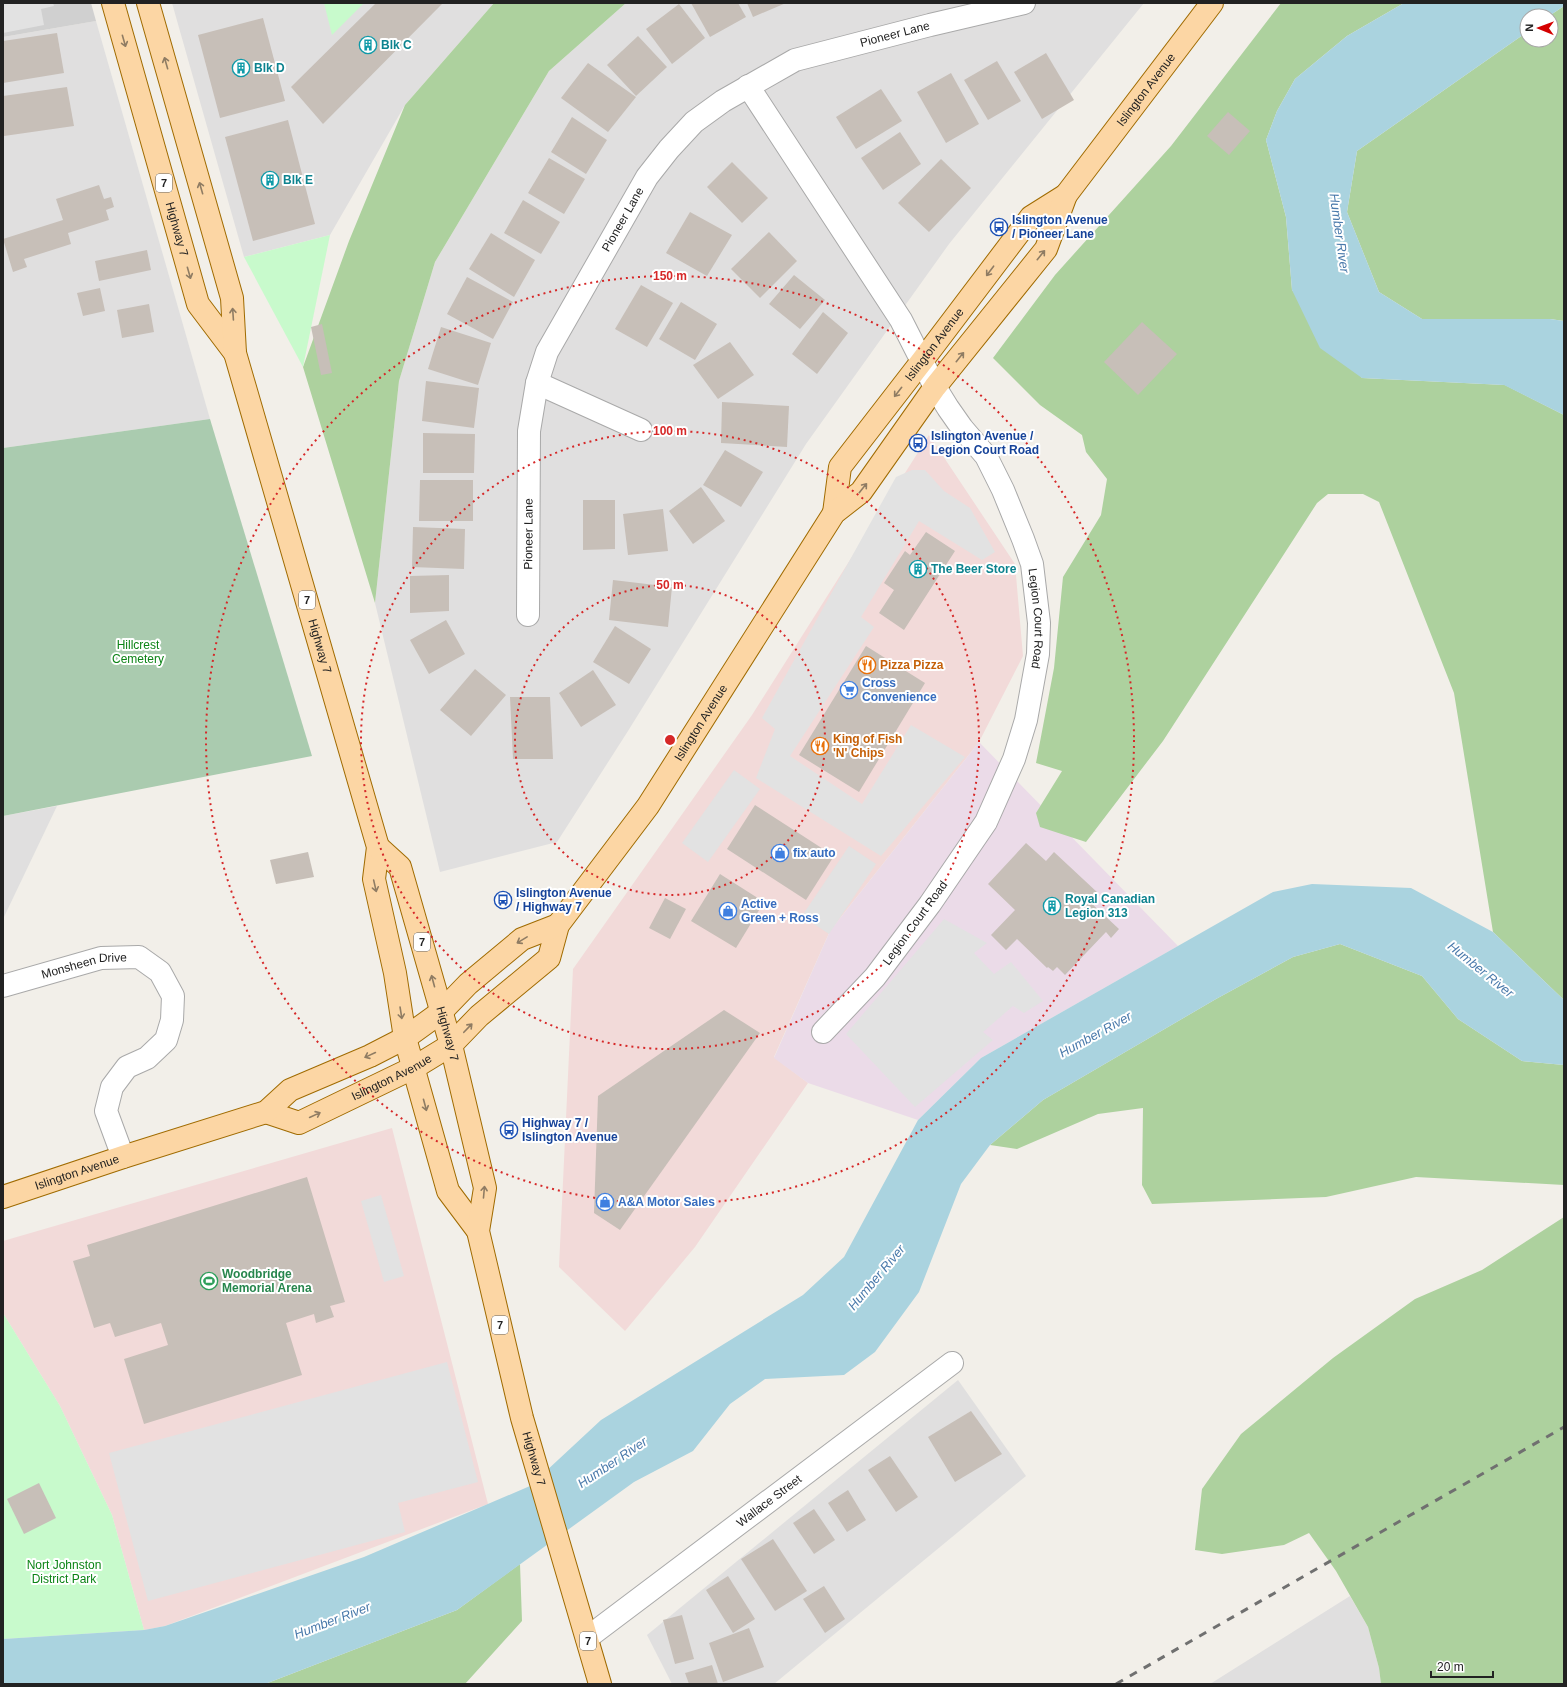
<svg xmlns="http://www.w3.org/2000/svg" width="1567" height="1687" font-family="Arial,sans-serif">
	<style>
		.residential { fill: #e0dfdf }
		.commercial { fill: #f2dad9 }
		.industrial { fill: #ebdbe8 }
		.religious { fill: #d0d0d0 }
		.forest { fill: #add19e }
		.cemetery { fill: #aacbaf }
		.park { fill: #c8facc }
		.parking { fill: #e2e2e2 }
		.water { fill: #aad3df }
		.building { fill: #c7bfb8 }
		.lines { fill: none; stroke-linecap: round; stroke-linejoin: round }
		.minor-casing { stroke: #a9a9a9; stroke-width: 24 }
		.major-casing { stroke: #a06b00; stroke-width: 24 }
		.minor { stroke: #fff; stroke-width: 22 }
		.major { stroke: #fcd6a4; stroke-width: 22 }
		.rail { stroke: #707070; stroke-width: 3; stroke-dasharray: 8 8; stroke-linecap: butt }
		.oneway { stroke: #8f7c63 }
		.ring { fill: none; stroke: #d62828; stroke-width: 2; stroke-dasharray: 2 4 }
		.labels { text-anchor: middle; stroke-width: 4; stroke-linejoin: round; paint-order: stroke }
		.shield { fill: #fff; stroke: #646464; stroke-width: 1 }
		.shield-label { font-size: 11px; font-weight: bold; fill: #222 }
		.street-label { font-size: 12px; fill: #222; stroke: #fff }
		.culture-label { font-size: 12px; font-weight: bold; fill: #0d838f; stroke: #fff; text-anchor: start }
		.transit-label { font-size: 12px; font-weight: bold; fill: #164399; stroke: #fff; text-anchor: start }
		.park-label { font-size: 12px; fill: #0c8416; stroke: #fff }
		.food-label { font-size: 12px; font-weight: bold; fill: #c56008; stroke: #fff; text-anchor: start }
		.shop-label { font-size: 12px; font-weight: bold; fill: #366cbe; stroke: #fff; text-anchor: start }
		.leisure-label { font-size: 12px; font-weight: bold; fill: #27864d; stroke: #fff; text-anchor: start }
		.water-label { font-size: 13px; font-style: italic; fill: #4a7aab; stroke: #fff }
		.centre { fill: #d62828; stroke: #fff; stroke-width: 2 }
		.ring-label { font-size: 12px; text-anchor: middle; font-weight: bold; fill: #d62828; stroke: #fff; stroke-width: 4; stroke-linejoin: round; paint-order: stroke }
	</style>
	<rect width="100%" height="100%" fill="#f2efe9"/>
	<g class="residential">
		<path d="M172 3H494L405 105 330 235 244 257Z"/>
		<path d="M626 3H1144L949 244 806 444 628 731 557 842 440 872 375 603 399 381 435 262 549 71Z"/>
		<path d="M96 21 210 419 3 448V37Z"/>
		<path d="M57 806 3 919V816Z"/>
		<path d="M958 1380 1026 1476 774 1684H672L647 1635Z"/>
		<path d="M1350 1596 1368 1627 1379 1668 1381 1684H1210Z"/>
	</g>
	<g class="commercial">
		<path d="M929 435 1015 564 1023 656 979 742 830 931 774 1057 808 1083 695 1247 625 1331 559 1267 573 969 752 715Z"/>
		<path d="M392 1128 488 1504 165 1626 144 1630 112 1515 60 1406 3 1313V1241Z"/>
	</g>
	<path class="industrial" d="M979 742 1178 946 981 1058 918 1120 808 1083 774 1058 830 931Z"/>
	<path class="religious" d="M3 3H91L96 21 3 37Z"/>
	<g class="forest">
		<path d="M494 3H626L549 71 435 262 399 381 375 603 303 367 349 241 405 105Z"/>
		<path d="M1281 3H1404L1347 36 1295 79 1277 111 1266 140 1286 217 1292 290 1362 378 1505 385 1564 415V1000L1493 932 1454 693 1379 502 1363 494H1328L1317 503 1163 741 1086 842 1040 827 1036 813 1062 771 1036 763 1054 668 1063 577 1101 515 1107 479 1086 452 1082 435 1040 405 993 358 1055 275 1171 146Z"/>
		<path d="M1564 6V321L1550 319H1422L1379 292 1347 212 1357 151 1527 32V40H1551V16H1549Z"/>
		<path d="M1340 944 1422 976 1458 1019 1522 1061 1564 1065V1185L1416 1177 1326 1197 1152 1204 1142 1185 1143 1108 1098 1114 1017 1149 990 1145 1043 1100 1216 999 1293 957Z"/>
		<path d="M1564 1217V1684H1381L1379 1668 1368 1627 1336 1571 1309 1533 1284 1545 1222 1554 1195 1550 1202 1489 1241 1434 1333 1358 1415 1299 1482 1270Z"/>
		<path d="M520 1564 522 1621 465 1684H265L457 1610Z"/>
	</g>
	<path class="cemetery" d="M210 419 312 756 3 816V448Z"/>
	<g class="park">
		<path d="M324 3H364L332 35Z"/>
		<path d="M330 235 303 367 244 257Z"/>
		<path d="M3 1313 60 1406 112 1515 144 1630 3 1639Z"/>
	</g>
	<g class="parking">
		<path d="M3 3H53L54 6 41 9 44 25 3 33Z"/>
		<path d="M912 470H925L944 491 970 508 995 552 982 560 919 521 861 617 874 627 790 756 862 804 911 725 965 757 881 856 756 778 775 729 762 718 896 477Z"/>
		<path d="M734 770 760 789 708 862 682 843Z"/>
		<path d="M849 846 876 864 829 934 802 916Z"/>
		<path d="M944 919 987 943 974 953 994 974 1011 962 1043 1001 1024 1013 1013 1006 983 1032 993 1040 915 1107 846 1034Z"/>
		<path d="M381 1195 404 1276 384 1282 361 1201Z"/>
		<path d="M447 1362 478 1482 398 1503 405 1532 148 1601 109 1453Z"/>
	</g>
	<g class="water">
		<path d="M1404 3H1564V6L1549 16H1527V32L1357 151 1347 212 1379 292 1422 319H1550L1564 321V415L1504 385 1362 378 1320 348 1292 290 1286 217 1266 140 1277 111 1295 79 1347 36Z"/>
		<path d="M1312 884 1411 888 1493 932 1564 1000V1065L1522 1061 1458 1019 1422 976 1340 944 1293 957 1216 999 1043 1100 990 1145 961 1184 919 1292 875 1352 844 1375 765 1379 730 1404 693 1451 634 1482 457 1610 265 1684H3V1639L144 1630 165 1626 364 1557 530 1486 601 1420 803 1295 844 1257 918 1120 981 1058 1273 892Z"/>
	</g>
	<g class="building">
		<path d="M376 3H443L323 124 291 87Z"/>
		<path d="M691 3H738L746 17 710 37Z"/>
		<path d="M747 3H786L753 17Z"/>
		<path d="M679 4 705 38 672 64 646 29Z"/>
		<path d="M263 18 285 101 220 118 198 35Z"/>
		<path d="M57 33 64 73 3 83V41Z"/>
		<path d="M638 36 667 67 636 96 607 65Z"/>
		<path d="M1046 53 1074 100 1042 119 1014 72Z"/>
		<path d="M997 61 1021 101 988 120 964 80Z"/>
		<path d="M588 63 636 97 608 132 561 98Z"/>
		<path d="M951 73 979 124 946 143 917 92Z"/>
		<path d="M67 87 74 126 4 136 3 96Z"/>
		<path d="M881 89 902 121 856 149 836 117Z"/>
		<path d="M1228 112 1250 131 1229 155 1207 136Z"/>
		<path d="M572 117 607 140 586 174 551 152Z"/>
		<path d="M288 120 315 224 253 241 225 137Z"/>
		<path d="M900 132 921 164 883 190 861 158Z"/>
		<path d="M549 158 585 179 564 214 528 193Z"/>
		<path d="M941 159 971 188 929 232 898 203Z"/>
		<path d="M732 162 768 198 742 223 707 187Z"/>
		<path d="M99 185 104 199 111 197 114 207 106 210 109 220 68 233 71 244 24 259 27 267 13 272 3 239 63 220 56 199Z"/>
		<path d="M523 200 560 222 541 254 504 233Z"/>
		<path d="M690 212 732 235 707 276 666 253Z"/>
		<path d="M769 232 797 261 760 298 731 269Z"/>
		<path d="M491 233 535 260 514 297 469 269Z"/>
		<path d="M147 250 151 270 99 281 95 261Z"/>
		<path d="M794 275 825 300 800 329 769 304Z"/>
		<path d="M467 277 513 302 493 339 447 314Z"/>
		<path d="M641 285 673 303 647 347 615 329Z"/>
		<path d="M100 288 105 311 83 316 77 293Z"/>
		<path d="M681 302 717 324 695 360 659 339Z"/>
		<path d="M149 304 154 332 122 338 117 310Z"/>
		<path d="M823 312 848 333 817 374 792 354Z"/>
		<path d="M1142 322 1177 354 1138 395 1104 362Z"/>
		<path d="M322 324 332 373 321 375 311 327Z"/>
		<path d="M441 327 491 343 478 385 428 369Z"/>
		<path d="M730 342 754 375 718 399 693 365Z"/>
		<path d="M426 381 479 388 474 428 422 421Z"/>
		<path d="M722 402 789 406 787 447 721 443Z"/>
		<path d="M423 433 475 434 474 473H423Z"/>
		<path d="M725 450 763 472 741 507 703 485Z"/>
		<path d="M420 480H473V521H419Z"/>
		<path d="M701 487 725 521 693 544 669 511Z"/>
		<path d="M583 500H615V549L583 550Z"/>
		<path d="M663 509 668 551 628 555 623 514Z"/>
		<path d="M413 527 465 529 464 569 412 567Z"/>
		<path d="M926 532 955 551 904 630 879 613 894 590 884 583 905 551 910 555Z"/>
		<path d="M449 575V611L410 613V576Z"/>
		<path d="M613 580 672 587 668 627 609 620Z"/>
		<path d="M446 620 465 654 429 674 410 640Z"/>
		<path d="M615 626 651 649 629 684 593 662Z"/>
		<path d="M866 646 925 683 859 792 799 755Z"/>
		<path d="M475 669 506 695 471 736 440 710Z"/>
		<path d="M593 670 616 705 581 727 559 693Z"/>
		<path d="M510 697H550L553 759H513Z"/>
		<path d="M755 805 834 856 806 900 727 849Z"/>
		<path d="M1026 843 1046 861 1054 852 1098 893 1090 902 1119 929 1111 938 1106 932 1065 975 1057 967 1053 971 1048 967 1047 968 1017 939 1006 950 991 935 1015 910 988 884Z"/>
		<path d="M308 852 314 877 276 884 270 860Z"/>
		<path d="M720 874 764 902 736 948 691 921Z"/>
		<path d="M665 898 686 909 670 939 649 928Z"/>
		<path d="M724 1010 760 1033 620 1230 594 1213 598 1096Z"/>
		<path d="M307 1177 345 1302 330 1306 334 1317 316 1323 314 1314 286 1323 302 1375 144 1424 124 1359 168 1345 161 1323 115 1337 110 1323 94 1328 73 1261 90 1256 87 1245Z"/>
		<path d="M971 1411 1002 1454 955 1482 928 1437Z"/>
		<path d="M890 1456 918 1497 896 1512 868 1470Z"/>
		<path d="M39 1483 56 1518 24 1534 7 1499Z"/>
		<path d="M848 1490 866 1520 847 1532 828 1503Z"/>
		<path d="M814 1509 835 1540 814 1554 793 1523Z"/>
		<path d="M773 1539 807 1591 775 1611 741 1559Z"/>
		<path d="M728 1576 755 1619 733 1633 706 1590Z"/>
		<path d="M824 1586 845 1619 825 1633 803 1599Z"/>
		<path d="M682 1615 694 1659 675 1664 663 1620Z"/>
		<path d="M749 1628 764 1667 723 1682 709 1643Z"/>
		<path d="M712 1665 718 1684H689L685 1673Z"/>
	</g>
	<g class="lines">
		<defs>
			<g id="minor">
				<path id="s1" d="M748 86 901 320 935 387 948 408 962 428 986 456 1003 490 1023 539 1032 564 1039 623 1038 654 1026 720 1014 759 986 822 930 904 875 977 823 1032"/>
				<path d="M537 383 641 430"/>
				<path id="s2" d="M528 615 529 431 537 383 547 352 647 177 669 149 694 122 723 101 795 60 930 25 1024 3"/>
				<path id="s3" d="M3 986 101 958 139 957 160 972 173 996 172 1020 166 1040 147 1058 127 1067 112 1087 106 1111 123 1157"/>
				<path id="s4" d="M587 1638 952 1363"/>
			</g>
			<g id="major">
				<path id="s5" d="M113 3 198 304 235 353"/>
				<path id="s6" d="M148 3 232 298 235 353 378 847 374 879 395 973 405 1038 448 1191 478 1231"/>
				<path id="s7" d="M834 513 840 467 922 361 1031 217 1066 195"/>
				<path id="s8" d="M378 847 400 867 451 1045 485 1188 478 1231 522 1418 600 1684"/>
				<path id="s9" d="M266 1112 299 1123 415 1067 451 1045 479 1016 549 958 558 925 648 806 834 513 861 492 935 387 1046 249 1066 195 1212 3"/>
				<path id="s10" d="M3 1197 123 1157 266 1112 290 1090 370 1056 405 1038 441 1012 468 984 522 939 558 925"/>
			</g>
		</defs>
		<use href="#minor" class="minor-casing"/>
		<use href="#major" class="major-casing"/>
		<use href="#minor" class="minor"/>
		<use href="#major" class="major"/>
		<path class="rail" d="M1116 1684 1564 1427"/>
	</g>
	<defs><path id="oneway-shaft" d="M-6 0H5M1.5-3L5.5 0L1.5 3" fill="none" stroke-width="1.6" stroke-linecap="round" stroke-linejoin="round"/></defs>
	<g class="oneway">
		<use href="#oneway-shaft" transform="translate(124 41) rotate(74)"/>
		<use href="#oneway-shaft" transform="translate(166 63) rotate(-106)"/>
		<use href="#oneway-shaft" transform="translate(201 188) rotate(-106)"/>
		<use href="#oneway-shaft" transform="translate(1041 255) rotate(-51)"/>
		<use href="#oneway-shaft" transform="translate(990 271) rotate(127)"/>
		<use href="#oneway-shaft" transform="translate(189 273) rotate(74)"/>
		<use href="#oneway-shaft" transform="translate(233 314) rotate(-94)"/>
		<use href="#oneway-shaft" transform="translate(960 357) rotate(-51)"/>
		<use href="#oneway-shaft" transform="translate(898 392) rotate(128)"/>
		<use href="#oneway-shaft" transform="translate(863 488) rotate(-51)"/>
		<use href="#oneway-shaft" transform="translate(375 886) rotate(77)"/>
		<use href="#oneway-shaft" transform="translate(522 940) rotate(149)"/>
		<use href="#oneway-shaft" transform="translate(433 981) rotate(-105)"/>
		<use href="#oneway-shaft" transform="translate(401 1013) rotate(81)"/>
		<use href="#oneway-shaft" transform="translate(468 1028) rotate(-46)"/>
		<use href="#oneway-shaft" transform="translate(370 1055) rotate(155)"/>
		<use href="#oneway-shaft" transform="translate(425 1105) rotate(75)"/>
		<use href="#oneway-shaft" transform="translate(315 1115) rotate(-25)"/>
		<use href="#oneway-shaft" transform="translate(484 1192) rotate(-85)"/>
	</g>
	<g class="ring">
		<circle cx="670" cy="740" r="155"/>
		<circle cx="670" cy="740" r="309"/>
		<circle cx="670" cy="740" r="464"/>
	</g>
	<defs>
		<symbol id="building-ring" viewBox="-11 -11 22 22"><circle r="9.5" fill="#fff" stroke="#0f9aa8" stroke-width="1.5"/><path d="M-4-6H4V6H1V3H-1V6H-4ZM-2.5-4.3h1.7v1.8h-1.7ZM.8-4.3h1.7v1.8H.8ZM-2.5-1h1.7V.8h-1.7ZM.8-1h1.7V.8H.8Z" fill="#0f9aa8"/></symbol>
		<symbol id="bus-ring" viewBox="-11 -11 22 22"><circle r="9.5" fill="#fff" stroke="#1a4fb4" stroke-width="1.5"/><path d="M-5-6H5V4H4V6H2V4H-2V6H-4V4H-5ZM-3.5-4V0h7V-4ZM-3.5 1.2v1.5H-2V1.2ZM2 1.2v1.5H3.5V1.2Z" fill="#1a4fb4"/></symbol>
		<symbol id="restaurant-ring" viewBox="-11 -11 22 22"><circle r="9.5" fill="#fff" stroke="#e8710a" stroke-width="1.5"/><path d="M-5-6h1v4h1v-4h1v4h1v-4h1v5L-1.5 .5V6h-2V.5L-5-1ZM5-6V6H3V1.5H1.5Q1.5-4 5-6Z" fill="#e8710a"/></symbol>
		<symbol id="supermarket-ring" viewBox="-11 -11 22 22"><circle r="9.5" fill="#fff" stroke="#3f7fe0" stroke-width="1.5"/><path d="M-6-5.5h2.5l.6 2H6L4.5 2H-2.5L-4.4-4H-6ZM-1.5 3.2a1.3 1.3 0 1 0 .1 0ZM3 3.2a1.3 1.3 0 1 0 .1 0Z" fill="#3f7fe0"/></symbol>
		<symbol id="shop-ring" viewBox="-11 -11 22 22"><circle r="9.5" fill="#fff" stroke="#3f7fe0" stroke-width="1.5"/><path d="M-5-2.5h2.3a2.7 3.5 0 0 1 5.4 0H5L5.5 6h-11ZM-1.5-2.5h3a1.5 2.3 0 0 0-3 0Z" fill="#3f7fe0"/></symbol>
		<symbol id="stadium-ring" viewBox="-11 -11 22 22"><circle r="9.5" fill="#fff" stroke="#2e9e5b" stroke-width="1.5"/><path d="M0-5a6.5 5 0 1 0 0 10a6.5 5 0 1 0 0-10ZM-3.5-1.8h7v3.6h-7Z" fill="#2e9e5b"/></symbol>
	</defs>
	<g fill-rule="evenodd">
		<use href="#building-ring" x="358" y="35" width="20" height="20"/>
		<use href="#building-ring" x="231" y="58" width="20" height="20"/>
		<use href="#building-ring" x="260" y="170" width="20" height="20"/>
		<use href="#bus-ring" x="989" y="217" width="20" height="20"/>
		<use href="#bus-ring" x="908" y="433" width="20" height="20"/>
		<use href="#building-ring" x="908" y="559" width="20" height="20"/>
		<use href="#restaurant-ring" x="857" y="655" width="20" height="20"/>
		<use href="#supermarket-ring" x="839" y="680" width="20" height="20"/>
		<use href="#restaurant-ring" x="810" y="736" width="20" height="20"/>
		<use href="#shop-ring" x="770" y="843" width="20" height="20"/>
		<use href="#bus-ring" x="493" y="890" width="20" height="20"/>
		<use href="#building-ring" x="1042" y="896" width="20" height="20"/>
		<use href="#shop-ring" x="718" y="901" width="20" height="20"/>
		<use href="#bus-ring" x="499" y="1120" width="20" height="20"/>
		<use href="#shop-ring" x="595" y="1192" width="20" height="20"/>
		<use href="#stadium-ring" x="199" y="1271" width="20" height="20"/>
	</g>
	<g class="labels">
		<g class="shield">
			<rect x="156" y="174" width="16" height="18" rx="3"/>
			<rect x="299" y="591" width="16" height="18" rx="3"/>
			<rect x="414" y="933" width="16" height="18" rx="3"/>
			<rect x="492" y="1316" width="16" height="18" rx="3"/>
			<rect x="580" y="1632" width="16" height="18" rx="3"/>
		</g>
		<g class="shield-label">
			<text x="164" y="187">7</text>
			<text x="307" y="604">7</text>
			<text x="422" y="946">7</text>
			<text x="500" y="1329">7</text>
			<text x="588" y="1645">7</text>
		</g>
		<g class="street-label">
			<text dy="4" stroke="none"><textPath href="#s2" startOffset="761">Pioneer Lane</textPath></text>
			<text dy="4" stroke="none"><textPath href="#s9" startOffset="1397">Islington Avenue</textPath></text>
			<text dy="4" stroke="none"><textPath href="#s2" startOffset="418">Pioneer Lane</textPath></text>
			<text dy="4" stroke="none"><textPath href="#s5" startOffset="235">Highway 7</textPath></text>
			<text dy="4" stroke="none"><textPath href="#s7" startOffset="201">Islington Avenue</textPath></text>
			<text dy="4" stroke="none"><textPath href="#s2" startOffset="81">Pioneer Lane</textPath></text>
			<text dy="4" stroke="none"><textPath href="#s1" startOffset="613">Legion Court Road</textPath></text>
			<text dy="4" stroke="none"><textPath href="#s6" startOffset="667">Highway 7</textPath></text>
			<text dy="4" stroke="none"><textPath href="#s9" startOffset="619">Islington Avenue</textPath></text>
			<text transform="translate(915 923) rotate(-54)" y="4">Legion Court Road</text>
			<text dy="4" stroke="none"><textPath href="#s3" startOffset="84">Monsheen Drive</textPath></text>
			<text dy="4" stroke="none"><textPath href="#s8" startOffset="203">Highway 7</textPath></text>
			<text dy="4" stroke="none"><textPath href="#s9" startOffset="138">Islington Avenue</textPath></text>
			<text dy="4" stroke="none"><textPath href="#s10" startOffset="78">Islington Avenue</textPath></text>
			<text dy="4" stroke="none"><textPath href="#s8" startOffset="640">Highway 7</textPath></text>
			<text dy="4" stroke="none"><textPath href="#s4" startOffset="228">Wallace Street</textPath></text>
		</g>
		<g class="culture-label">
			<text x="381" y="49">Blk C</text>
			<text x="254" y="72">Blk D</text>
			<text x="283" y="184">Blk E</text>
			<text x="931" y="573">The Beer Store</text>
			<text x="1065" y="903">Royal Canadian<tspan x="1065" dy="14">Legion 313</tspan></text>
		</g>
		<g class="transit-label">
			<text x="1012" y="224">Islington Avenue<tspan x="1012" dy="14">/ Pioneer Lane</tspan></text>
			<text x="931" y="440">Islington Avenue /<tspan x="931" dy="14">Legion Court Road</tspan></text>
			<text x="516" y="897">Islington Avenue<tspan x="516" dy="14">/ Highway 7</tspan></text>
			<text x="522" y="1127">Highway 7 /<tspan x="522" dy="14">Islington Avenue</tspan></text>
		</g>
		<g class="park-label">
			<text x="138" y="649">Hillcrest<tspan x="138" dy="14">Cemetery</tspan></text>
			<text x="64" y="1569">Nort Johnston<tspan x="64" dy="14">District Park</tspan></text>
		</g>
		<g class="food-label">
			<text x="880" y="669">Pizza Pizza</text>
			<text x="833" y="743">King of Fish<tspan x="833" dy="14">'N' Chips</tspan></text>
		</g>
		<g class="shop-label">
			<text x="862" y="687">Cross<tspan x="862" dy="14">Convenience</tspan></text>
			<text x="793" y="857">fix auto</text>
			<text x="741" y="908">Active<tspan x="741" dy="14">Green + Ross</tspan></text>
			<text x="618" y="1206">A&amp;A Motor Sales</text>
		</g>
		<g class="leisure-label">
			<text x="222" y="1278">Woodbridge<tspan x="222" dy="14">Memorial Arena</tspan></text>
		</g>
		<g class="water-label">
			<text transform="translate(1340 233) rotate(82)" y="5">Humber River</text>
			<text transform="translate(1481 969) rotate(39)" y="5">Humber River</text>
			<text transform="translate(1095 1034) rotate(-29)" y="5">Humber River</text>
			<text transform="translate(876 1277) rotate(-50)" y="5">Humber River</text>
			<text transform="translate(612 1462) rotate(-34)" y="5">Humber River</text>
			<text transform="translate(332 1620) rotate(-21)" y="5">Humber River</text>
		</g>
	</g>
	<circle cx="670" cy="740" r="6" class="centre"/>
	<g class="ring-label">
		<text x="670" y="280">150 m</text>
		<text x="670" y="435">100 m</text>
		<text x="670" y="589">50 m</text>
	</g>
	<rect width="1567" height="1687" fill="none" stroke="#222222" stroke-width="8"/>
	<g transform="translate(1539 28) rotate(271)"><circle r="19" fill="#ffffff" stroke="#a7a7a7"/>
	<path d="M0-3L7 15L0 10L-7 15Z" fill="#d40000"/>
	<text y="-6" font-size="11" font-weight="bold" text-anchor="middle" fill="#222222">N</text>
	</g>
	<path d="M1431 1671v6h62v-6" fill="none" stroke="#222222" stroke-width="2"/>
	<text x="1437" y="1671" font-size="12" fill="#222222" stroke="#ffffff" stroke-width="3" paint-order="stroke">20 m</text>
</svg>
